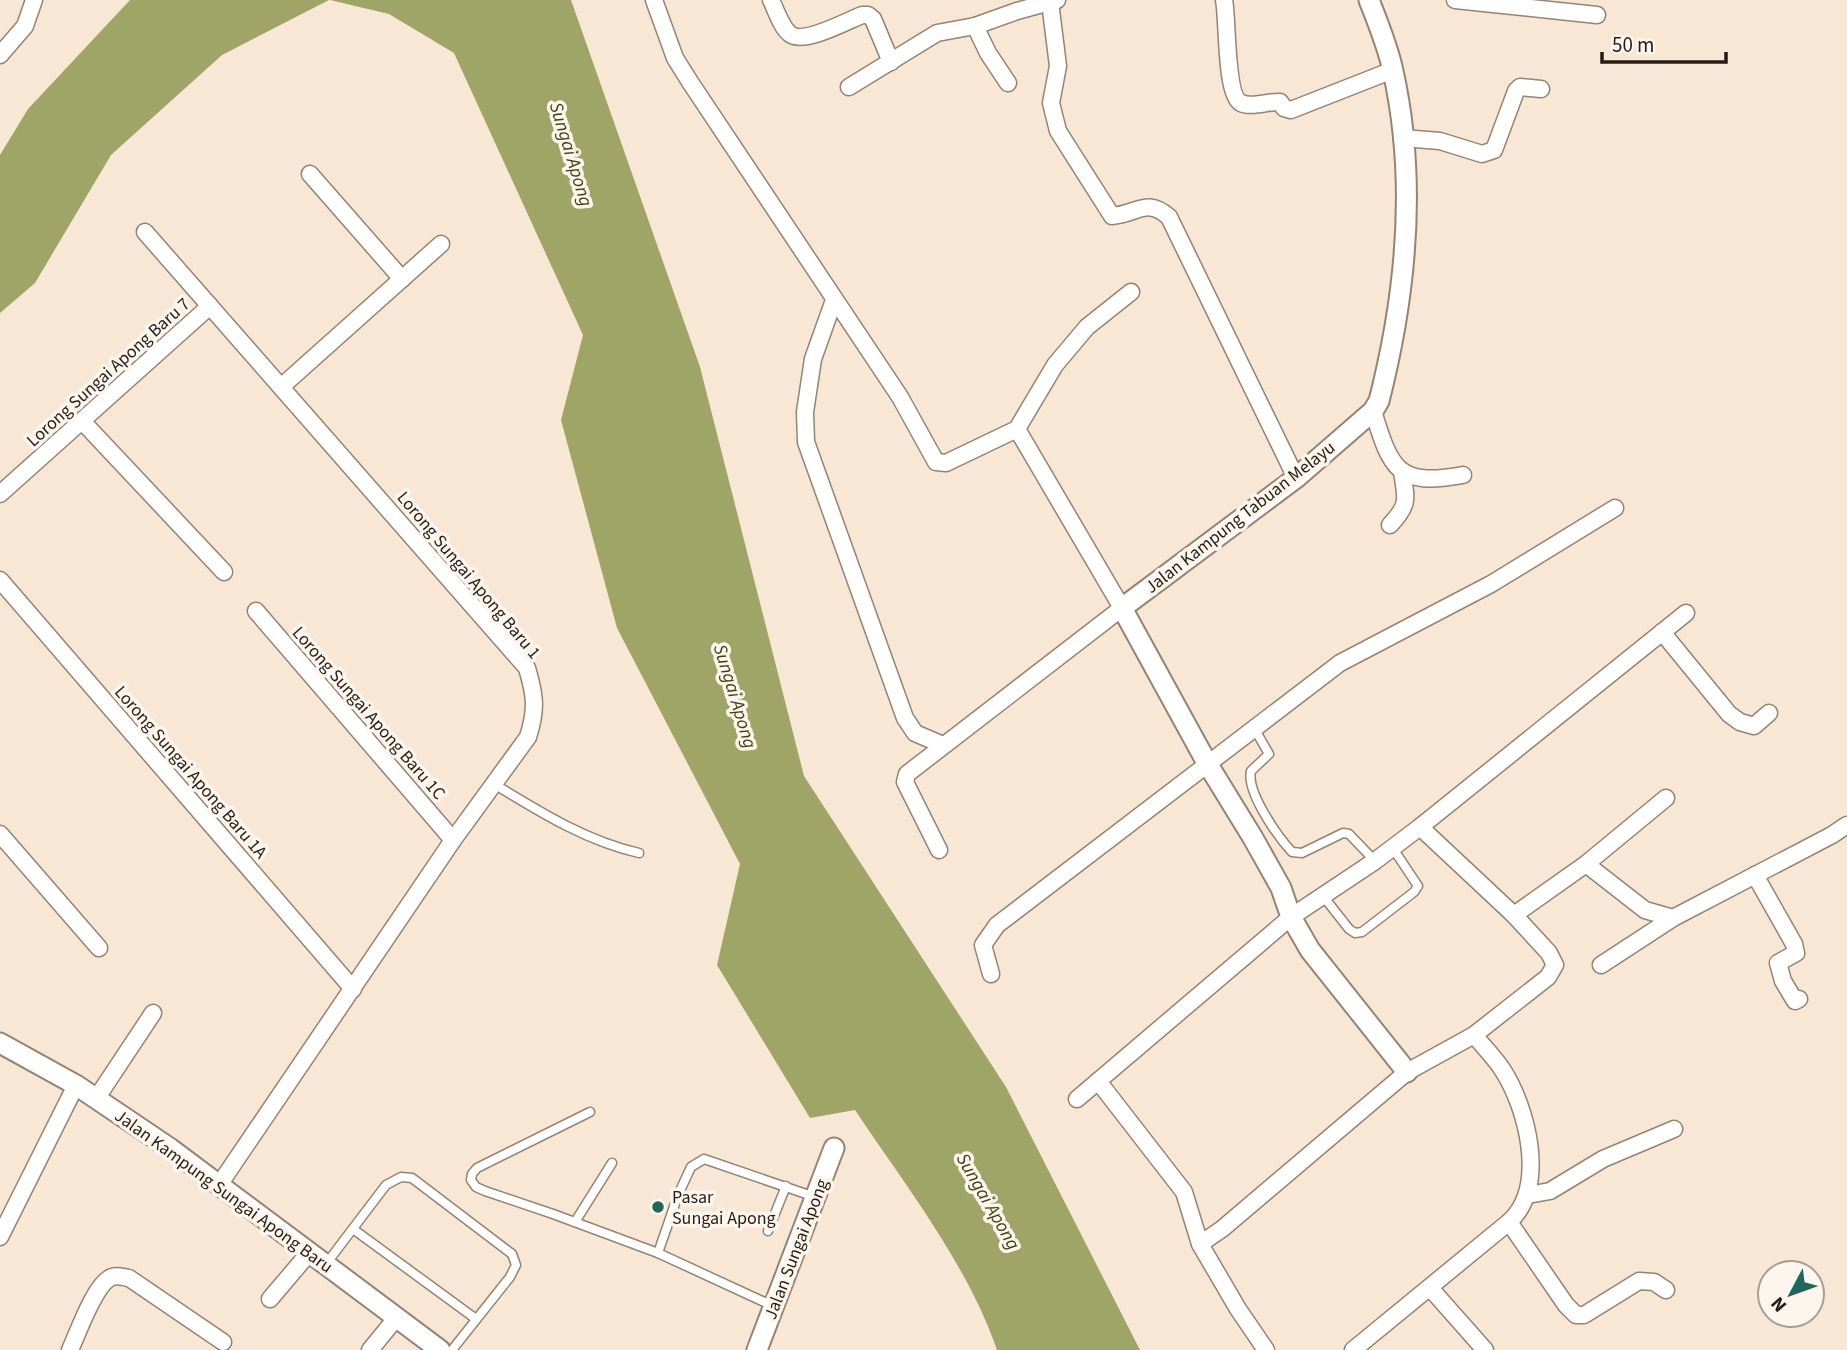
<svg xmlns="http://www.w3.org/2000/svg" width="1847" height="1350" font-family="'Source Sans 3',sans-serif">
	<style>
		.water { fill: #9ea566 }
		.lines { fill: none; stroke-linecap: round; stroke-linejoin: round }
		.service-casing { stroke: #948473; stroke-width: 11 }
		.minor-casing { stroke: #948473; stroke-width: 19 }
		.tertiary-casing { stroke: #948473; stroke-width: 23 }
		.service { stroke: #fff; stroke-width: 8 }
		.minor { stroke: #fff; stroke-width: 16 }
		.tertiary { stroke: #fff; stroke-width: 19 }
		.poi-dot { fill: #20675b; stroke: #fdf6ee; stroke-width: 2.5 }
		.labels { text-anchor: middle; stroke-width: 7; stroke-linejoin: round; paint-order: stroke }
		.street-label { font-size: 18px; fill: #241d17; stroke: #fdf6ee }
		.poi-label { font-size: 18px; fill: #241d17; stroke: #fdf6ee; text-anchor: start }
		.water-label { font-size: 19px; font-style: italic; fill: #3e4211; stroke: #fdf6ee }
	</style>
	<rect width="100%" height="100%" fill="#f8e7d4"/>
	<g class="water">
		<path d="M130 0H329L222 55 111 155 35 283 0 313V155L28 109Z"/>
		<path d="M330 0H571L700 367 804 776 1006 1087 1140 1350H997C968 1265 905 1185 855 1110L810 1118 717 965 740 864 617 628 561 420 583 335 454 53 389 14Z"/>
	</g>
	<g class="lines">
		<defs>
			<g id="service">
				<path d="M1254 728 1269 754 1251 771C1246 792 1278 837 1292 852L1302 853 1343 833 1349 834 1375 861"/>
				<path d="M494 784C540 812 586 841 639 853"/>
				<path d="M1323 896 1349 929 1355 933 1362 932 1414 892 1418 886 1392 847"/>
				<path d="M590 1112 477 1168 472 1174 471 1180 476 1187 485 1191 553 1214 658 1253 773 1306"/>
				<path d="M575 1222 612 1163"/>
				<path d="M353 1229 476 1319"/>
				<path d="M768 1231 786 1186"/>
				<path d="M658 1253 678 1195 691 1167 704 1159 815 1197"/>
				<path d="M326 1264 386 1185 401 1177 412 1178 512 1254 516 1265 510 1277 452 1350"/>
			</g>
			<g id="minor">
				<path d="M654 0 675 58 690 82 900 397 936 462 946 463 1017 429 1055 365 1087 327 1131 292"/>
				<path d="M771 0C776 10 781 27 790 34 803 45 847 21 862 15H868L873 19 891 62"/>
				<path d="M1224 0C1228 19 1225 95 1241 103 1251 108 1269 101 1280 102L1284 108 1291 110 1393 70"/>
				<path d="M1455 0 1597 15"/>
				<path d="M1050 2 1058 66 1051 103 1058 131 1112 216C1137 214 1147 197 1169 217L1296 478"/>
				<path d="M975 26 988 53 1008 83"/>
				<path d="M0 55 25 26 34 0"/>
				<path d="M849 87 937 33 975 26 1017 11 1057 0"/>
				<path d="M1402 138 1440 141 1482 154 1494 150 1516 91 1520 87 1541 89"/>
				<path d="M310 174 402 279"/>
				<path d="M145 232 527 668C535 695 537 709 528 737L453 840 219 1185"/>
				<path d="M834 300 813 359 805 412 806 442 905 718 915 733 943 745"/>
				<path d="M281 387 441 244"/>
				<path d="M1373 411C1391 469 1397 487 1463 475"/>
				<path d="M82 421 224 572"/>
				<path d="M0 494 210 306"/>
				<path d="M1390 525C1410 504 1406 498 1402 472"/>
				<path d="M0 580 353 989"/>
				<path d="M256 611 453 840"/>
				<path d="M1662 632 1729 714 1740 722 1754 726 1769 713"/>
				<path d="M0 834 99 948"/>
				<path d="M939 850 905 782 907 774 1122 608 1017 429"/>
				<path d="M1586 864 1645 910 1673 918"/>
				<path d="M1755 875 1794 944 1796 953 1778 963 1783 981 1795 1001 1799 999"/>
				<path d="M1514 915 1586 864 1666 798"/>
				<path d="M1601 965 1673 918 1832 835 1847 825"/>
				<path d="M991 974 983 945 997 925 1340 663 1491 584 1615 508"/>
				<path d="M1098 1081 1184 1192 1200 1244 1222 1229 1407 1072 1474 1035 1548 977 1555 965 1549 953 1514 915 1420 827"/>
				<path d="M96 1099 153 1013"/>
				<path d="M1077 1099 1291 917 1375 861 1420 827 1686 613"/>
				<path d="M1528 1195 1550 1191 1603 1159 1674 1129"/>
				<path d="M1509 1222 1566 1305 1576 1315H1584L1639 1281 1654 1282 1666 1290"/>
				<path d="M0 1237 76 1085"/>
				<path d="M1200 1244 1238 1309 1266 1350"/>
				<path d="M1431 1289 1485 1350"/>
				<path d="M270 1299 309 1253"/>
				<path d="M70 1350C78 1333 95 1283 112 1277 117 1275 123 1277 129 1278L223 1342"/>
				<path d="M370 1350 397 1317"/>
				<path d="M1353 1350 1509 1222C1548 1187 1527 1107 1502 1069 1494 1057 1483 1046 1474 1035"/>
			</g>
			<g id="tertiary">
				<path d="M1369 0C1378 23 1388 47 1393 71 1417 179 1406 295 1379 401L1373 411 1296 478 1122 608 1207 763 1253 838 1281 888 1291 917 1310 950 1407 1072"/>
				<path d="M0 1043 76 1085 171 1149 440 1350"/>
				<path d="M757 1350 834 1148"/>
			</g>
		</defs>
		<use href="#service" class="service-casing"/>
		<use href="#minor" class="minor-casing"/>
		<use href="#tertiary" class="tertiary-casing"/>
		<use href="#service" class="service"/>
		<use href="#minor" class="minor"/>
		<use href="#tertiary" class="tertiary"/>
	</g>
	<circle class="poi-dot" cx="658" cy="1207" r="7"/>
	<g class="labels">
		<g class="street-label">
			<text transform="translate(108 372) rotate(-42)" y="6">Lorong Sungai Apong Baru 7</text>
			<text transform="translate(1240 517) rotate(-38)" y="6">Jalan Kampung Tabuan Melayu</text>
			<text transform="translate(469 575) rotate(50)" y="6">Lorong Sungai Apong Baru 1</text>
			<text transform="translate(369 713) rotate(49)" y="6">Lorong Sungai Apong Baru 1C</text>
			<text transform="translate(191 772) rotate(49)" y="6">Lorong Sungai Apong Baru 1A</text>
			<text transform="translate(224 1191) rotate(36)" y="6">Jalan Kampung Sungai Apong Baru</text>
			<text transform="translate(796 1249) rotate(-69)" y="6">Jalan Sungai Apong</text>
		</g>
		<g class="poi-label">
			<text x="672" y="1203">Pasar<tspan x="672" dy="21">Sungai Apong</tspan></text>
		</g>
		<g class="water-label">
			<text transform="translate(572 154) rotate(73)" y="7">Sungai Apong</text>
			<text transform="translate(736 696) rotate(73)" y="7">Sungai Apong</text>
			<text transform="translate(989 1201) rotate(60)" y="7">Sungai Apong</text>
		</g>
	</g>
	<g transform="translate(1791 1294) rotate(229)"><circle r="33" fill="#fdf6ee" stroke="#a69f98" stroke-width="2"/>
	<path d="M0-5L12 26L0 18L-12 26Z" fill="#20675b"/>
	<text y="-10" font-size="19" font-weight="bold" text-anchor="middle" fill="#241d17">N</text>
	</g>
	<path d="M1602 52v10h124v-10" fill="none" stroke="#241d17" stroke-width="3.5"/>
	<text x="1612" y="52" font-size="21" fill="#241d17" stroke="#fdf6ee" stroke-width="5" paint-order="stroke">50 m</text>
</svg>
